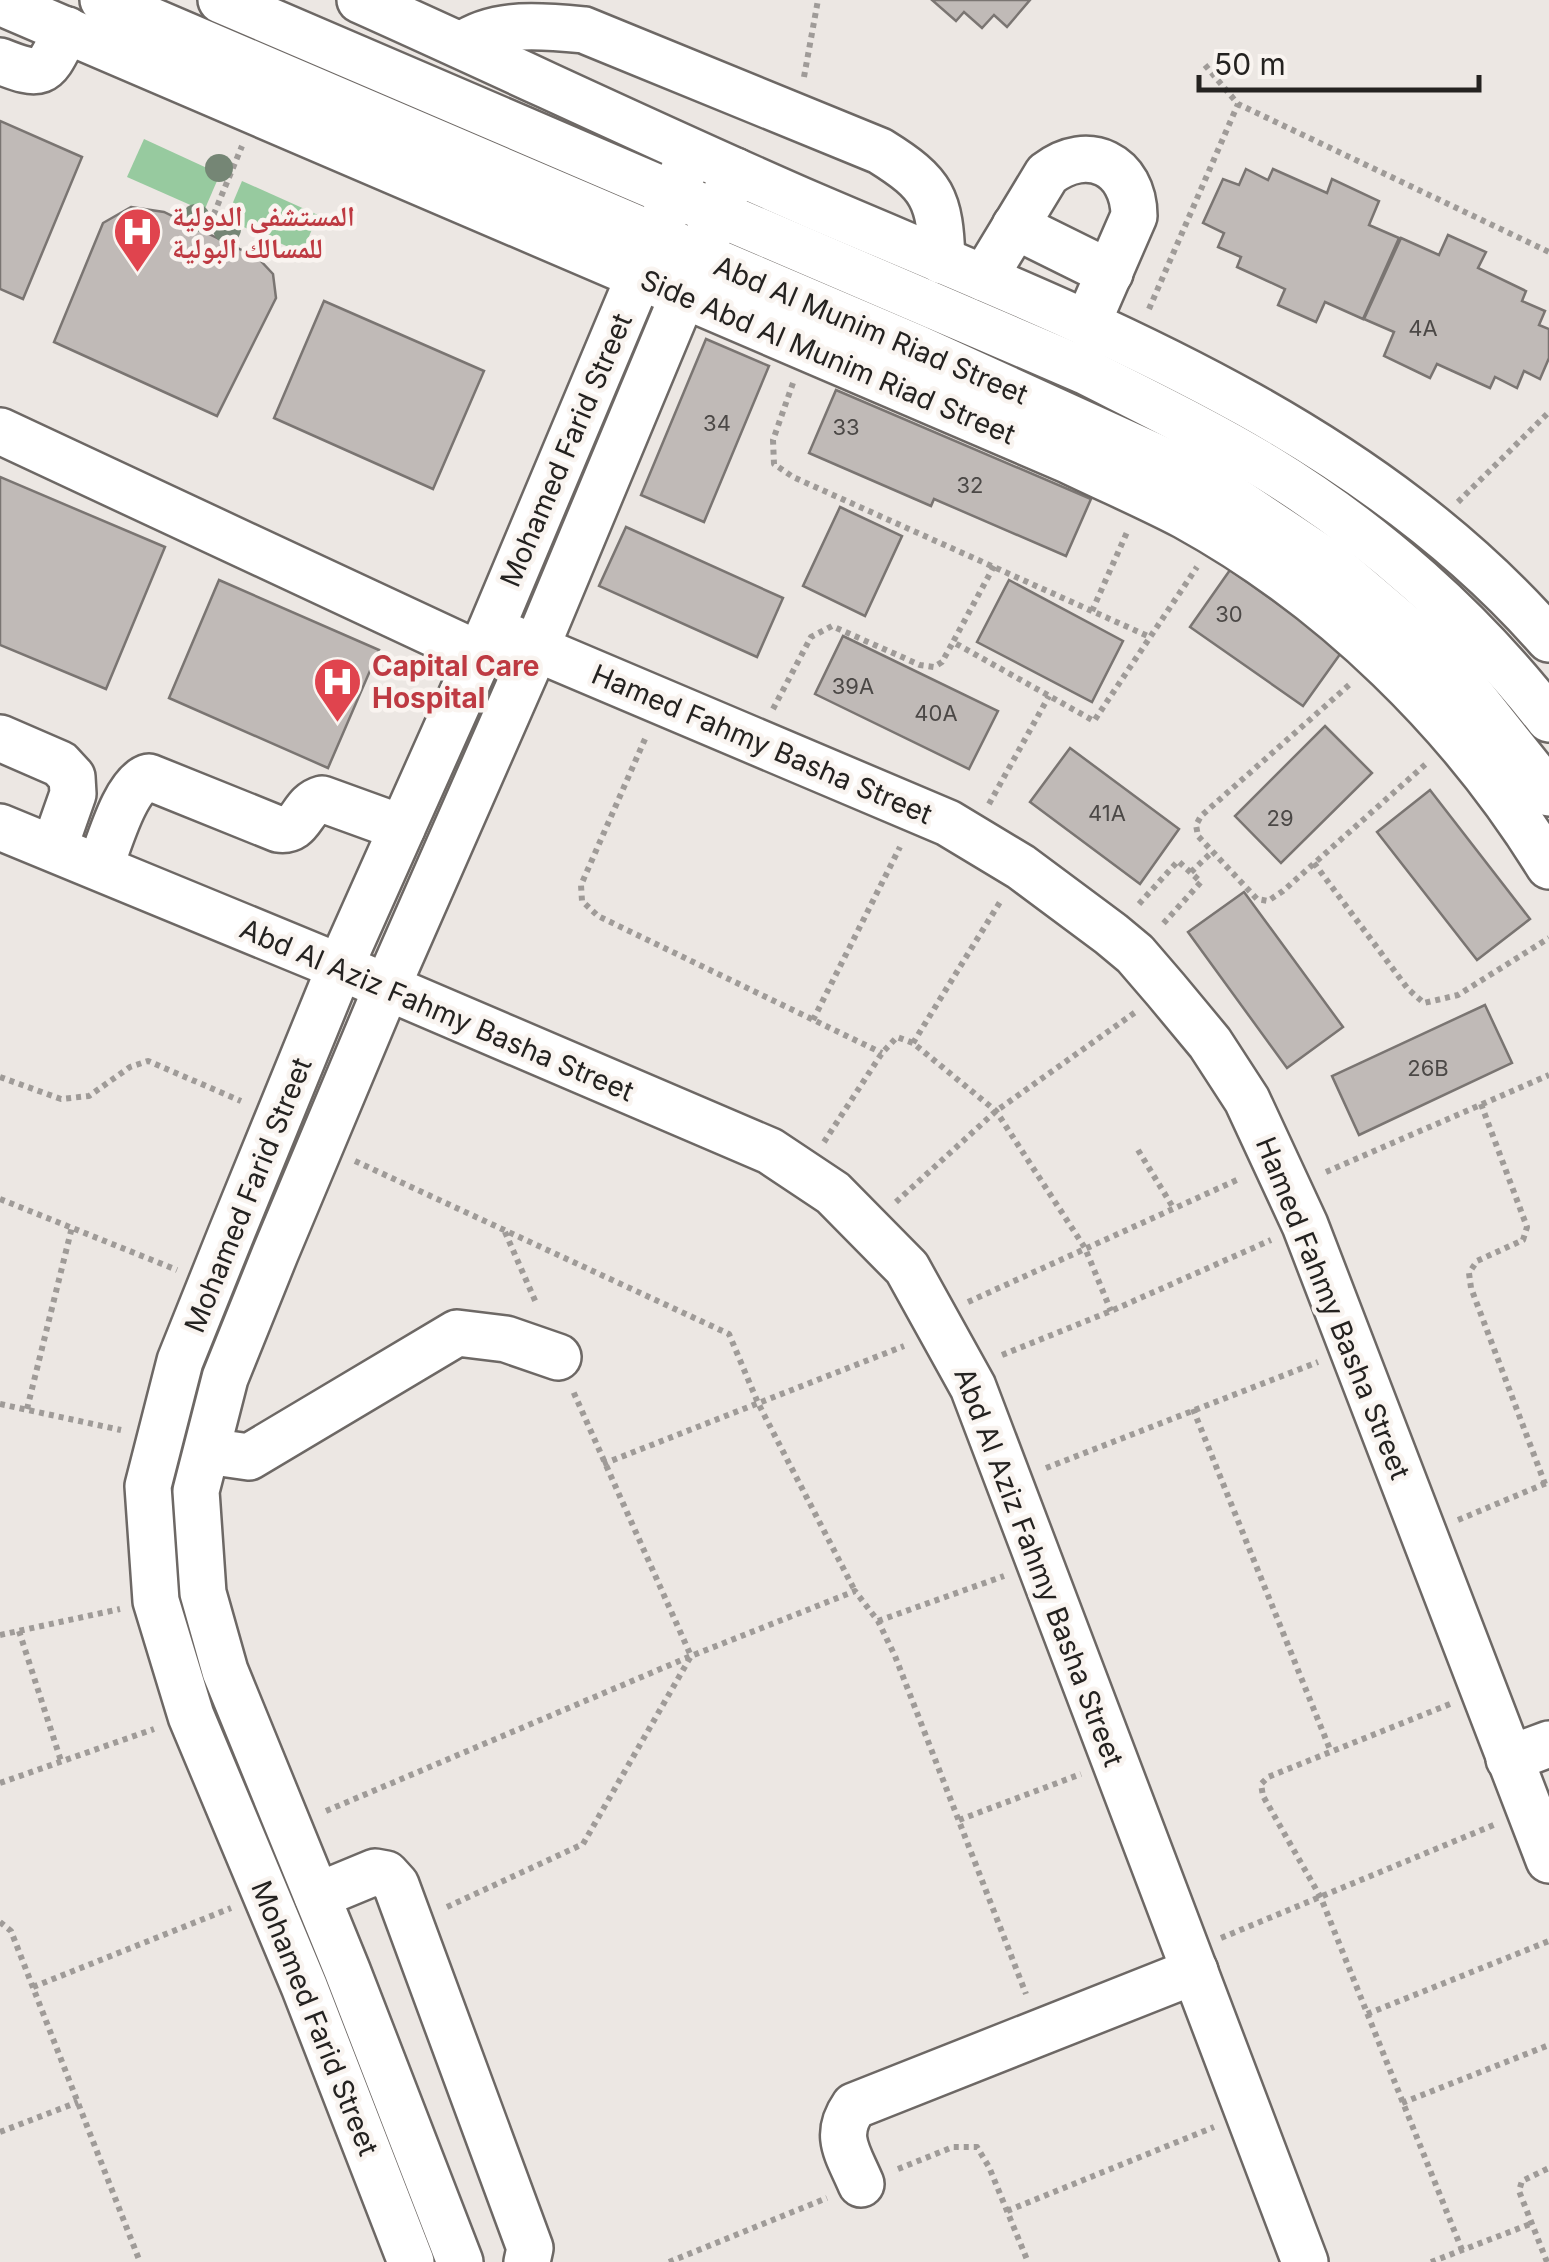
<svg xmlns="http://www.w3.org/2000/svg" width="1549" height="2262" font-family="Inter,'Noto Naskh Arabic',sans-serif">
	<style>
		.green { fill: #97ca9f }
		.building { fill: #c0bab7; stroke: #7a7572; stroke-width: 2.5 }
		.lines { fill: none; stroke-linecap: round; stroke-linejoin: round }
		.minor-casing { stroke: #6d6865; stroke-width: 50 }
		.path { stroke: #9f9b98; stroke-width: 6; stroke-dasharray: 5 5; stroke-linecap: butt }
		.minor { stroke: #fff; stroke-width: 45 }
		.tree { fill: #758675 }
		.labels { text-anchor: middle; stroke-width: 9; stroke-linejoin: round; paint-order: stroke }
		.number-label { font-size: 22px; fill: #4b4846 }
		.health-label { font-size: 28px; font-weight: bold; fill: #be3a42; stroke: #f9f4f0; text-anchor: start }
		.street-label { font-size: 28px; fill: #242220; stroke: #f9f4f0 }
	</style>
	<rect width="100%" height="100%" fill="#ece7e3"/>
	<g class="green">
		<path d="M144 139 220 174 204 211 127 177Z"/>
		<path d="M242 181 318 215 302 253 226 219Z"/>
	</g>
	<g class="building">
		<path d="M932 0H1030L1007 27 994 15 982 28 964 12 956 21Z"/>
		<path d="M0 121 82 157 23 299 0 289Z"/>
		<path d="M1246 169 1268 180 1273 169 1327 193 1332 179 1379 201 1369 225 1399 238 1363 319 1325 302 1316 322 1278 305 1285 289 1237 267 1241 257 1218 247 1224 233 1203 223 1223 179 1239 185Z"/>
		<path d="M131 207 164 212 258 258 273 274 276 298 217 416 54 342 103 223Z"/>
		<path d="M1448 235 1486 252 1478 268 1526 291 1522 301 1545 311 1539 325 1549 329V358L1540 379 1524 371 1517 388 1495 377 1490 388 1437 364 1430 378 1384 356 1394 332 1364 319 1401 238 1439 255Z"/>
		<path d="M324 301 484 371 433 489 274 418Z"/>
		<path d="M706 339 769 366 704 522 641 495Z"/>
		<path d="M836 390 1091 499 1066 556 934 499 931 506 809 453Z"/>
		<path d="M0 477 165 547 106 689 0 645Z"/>
		<path d="M840 507 902 536 865 616 803 586Z"/>
		<path d="M626 527 783 598 757 657 599 586Z"/>
		<path d="M1230 570 1343 650 1303 706 1190 627Z"/>
		<path d="M219 580 379 650 328 768 169 698Z"/>
		<path d="M1009 580 1123 641 1092 702 977 642Z"/>
		<path d="M843 636 998 711 969 769 815 694Z"/>
		<path d="M1325 726 1372 773 1281 863 1235 816Z"/>
		<path d="M1070 748 1179 829 1140 884 1030 802Z"/>
		<path d="M1430 790 1530 919 1477 960 1377 832Z"/>
		<path d="M1244 892 1343 1027 1287 1068 1188 932Z"/>
		<path d="M1485 1005 1512 1063 1359 1135 1332 1076Z"/>
	</g>
	<g class="lines">
		<defs>
			<g id="minor">
				<path d="M103 0 917 348 1202 478 1329 563 1444 661 1549 793"/>
				<path d="M221 0 1085 371C1146 402 1208 432 1266 467 1374 533 1472 620 1549 719"/>
				<path d="M360 0C512 68 662 140 814 206 1075 318 1357 420 1549 639"/>
				<path d="M0 2 1068 460C1107 479 1147 496 1185 516 1332 597 1461 723 1549 866"/>
				<path d="M462 45C496 21 544 26 584 30L880 151C933 184 940 198 942 261"/>
				<path d="M0 61C47 80 45 72 67 30"/>
				<path d="M1015 226 1110 273"/>
				<path d="M984 278 1047 174C1088 142 1134 165 1134 216L1087 324"/>
				<path d="M0 431 480 655"/>
				<path d="M509 637 948 823 1021 867 1111 934 1135 954 1166 990 1210 1043 1247 1100 1305 1225 1549 1860"/>
				<path d="M0 738 60 764 72 777 73 794 54 848"/>
				<path d="M0 827 340 967 770 1151 833 1193 907 1268 973 1387 1305 2262"/>
				<path d="M100 867C109 844 126 782 149 777L278 829C303 833 300 805 322 799L402 828"/>
				<path d="M207 1451 249 1457 457 1333 506 1339 558 1357"/>
				<path d="M1509 1759 1549 1744"/>
				<path d="M317 1896 375 1872 386 1874 396 1885 530 2248 527 2262"/>
				<path d="M861 2184C848 2153 833 2136 854 2106L1195 1971"/>
				<path d="M411 2262 304 1986 191 1716 156 1601 148 1486 180 1361 231 1234 340 967 491 629 691 153"/>
				<path d="M460 2262 347 1970 225 1671 203 1593 196 1491 225 1378 275 1254 387 987 536 648 735 171"/>
			</g>
		</defs>
		<use href="#minor" class="minor-casing"/>
		<g class="path">
			<path d="M1205 65 1238 104 1549 252"/>
			<path d="M804 77 818 0"/>
			<path d="M206 233 242 146"/>
			<path d="M1149 309 1238 104"/>
			<path d="M793 383 773 440 774 464 793 477 1150 637"/>
			<path d="M1458 502 1549 412"/>
			<path d="M994 566 953 642 1094 721 1197 567"/>
			<path d="M1092 611 1128 530"/>
			<path d="M1349 685 1201 816 1196 825 1198 836 1257 899 1268 901 1283 891 1427 763"/>
			<path d="M773 709 811 637 832 626 920 665 934 667 942 662 953 642"/>
			<path d="M645 739 581 885 582 901 598 916 882 1053"/>
			<path d="M989 804 1049 696"/>
			<path d="M1314 863 1408 989 1424 1003 1458 995 1549 938"/>
			<path d="M1191 872 1212 852"/>
			<path d="M1139 904 1178 861 1201 882 1162 925"/>
			<path d="M813 1020 900 847"/>
			<path d="M913 1043 1000 902"/>
			<path d="M0 1077 61 1099 89 1096 130 1067 148 1061 241 1101"/>
			<path d="M1481 1104 1527 1227 1523 1240 1477 1261 1469 1273 1471 1288 1545 1484"/>
			<path d="M824 1142 882 1053 897 1037 913 1043 996 1111 1085 1248 1111 1311"/>
			<path d="M1138 1150 1174 1209"/>
			<path d="M355 1161 729 1334 758 1403 855 1591"/>
			<path d="M1326 1172 1549 1075"/>
			<path d="M0 1199 177 1270"/>
			<path d="M896 1202 996 1111 1137 1011"/>
			<path d="M505 1232 537 1305"/>
			<path d="M968 1302 1239 1179"/>
			<path d="M1002 1355 1111 1311 1271 1240"/>
			<path d="M0 1404 121 1430"/>
			<path d="M27 1409 72 1227"/>
			<path d="M1193 1409 1331 1752"/>
			<path d="M603 1464 904 1346"/>
			<path d="M1046 1468 1318 1362"/>
			<path d="M1458 1520 1549 1482"/>
			<path d="M878 1621 1004 1576"/>
			<path d="M19 1631 61 1761"/>
			<path d="M0 1635 120 1609"/>
			<path d="M1450 1704 1268 1777 1261 1784 1263 1796 1321 1898 1462 2250"/>
			<path d="M0 1783 154 1729"/>
			<path d="M326 1811 691 1656 855 1591 878 1621 895 1656 1026 1994"/>
			<path d="M959 1820 1081 1774"/>
			<path d="M447 1907 583 1844 691 1656 573 1391"/>
			<path d="M0 1922 11 1931 140 2262"/>
			<path d="M1221 1938 1496 1824"/>
			<path d="M33 1987 231 1908"/>
			<path d="M1367 2014 1549 1941"/>
			<path d="M1402 2103 1549 2045"/>
			<path d="M0 2132 78 2102"/>
			<path d="M898 2169 953 2147H977L989 2167 1028 2262"/>
			<path d="M1007 2211 1214 2127"/>
			<path d="M669 2262 827 2198"/>
			<path d="M1431 2262 1533 2223"/>
			<path d="M1547 2262 1519 2191 1522 2181 1549 2168"/>
		</g>
		<use href="#minor" class="minor"/>
	</g>
	<g class="tree">
		<circle cx="219" cy="168" r="14"/>
		<circle cx="196" cy="218" r="14"/>
		<circle cx="227" cy="229" r="14"/>
	</g>
	<defs>
		<symbol id="hospital-pin" viewBox="-11 -11 22 30"><path d="M0 17L-7.5 6A9.5 9.5 0 1 1 7.5 6Z" fill="#e0444e" stroke="#f9f4f0"/><path d="M-5-5h3v3.5h4V-5h3V5h-3V1.5h-4V5h-3Z" fill="#fff"/></symbol>
	</defs>
	<g fill-rule="evenodd">
		<use href="#hospital-pin" x="110" y="204" width="55" height="75"/>
		<use href="#hospital-pin" x="310" y="654" width="55" height="75"/>
	</g>
	<g class="labels">
		<g class="number-label">
			<text x="1423" y="336">4A</text>
			<text x="717" y="431">34</text>
			<text x="846" y="435">33</text>
			<text x="970" y="493">32</text>
			<text x="1229" y="622">30</text>
			<text x="853" y="694">39A</text>
			<text x="936" y="721">40A</text>
			<text x="1107" y="821">41A</text>
			<text x="1280" y="826">29</text>
			<text x="1428" y="1076">26B</text>
		</g>
		<g class="health-label">
			<text x="172" y="226">المستشفى الدولية<tspan x="172" dy="32">للمسالك البولية</tspan></text>
			<text x="372" y="676">Capital Care<tspan x="372" dy="32">Hospital</tspan></text>
		</g>
		<g class="street-label">
			<text transform="translate(871 330) rotate(23)" y="10">Abd Al Munim Riad Street</text>
			<text transform="translate(828 357) rotate(23)" y="10">Side Abd Al Munim Riad Street</text>
			<text transform="translate(566 450) rotate(-67)" y="10">Mohamed Farid Street</text>
			<text transform="translate(762 744) rotate(23)" y="10">Hamed Fahmy Basha Street</text>
			<text transform="translate(437 1010) rotate(23)" y="10">Abd Al Aziz Fahmy Basha Street</text>
			<text transform="translate(248 1195) rotate(-68)" y="10">Mohamed Farid Street</text>
			<text transform="translate(1333 1308) rotate(68)" y="10">Hamed Fahmy Basha Street</text>
			<text transform="translate(1039 1567) rotate(69)" y="10">Abd Al Aziz Fahmy Basha Street</text>
			<text transform="translate(315 2018) rotate(68)" y="10">Mohamed Farid Street</text>
		</g>
	</g>
	<path d="M1199 75v15h280v-15" fill="none" stroke="#242220" stroke-width="5"/>
	<text x="1214" y="75" font-size="30" fill="#242220" stroke="#f9f4f0" stroke-width="8" paint-order="stroke">50 m</text>
</svg>
